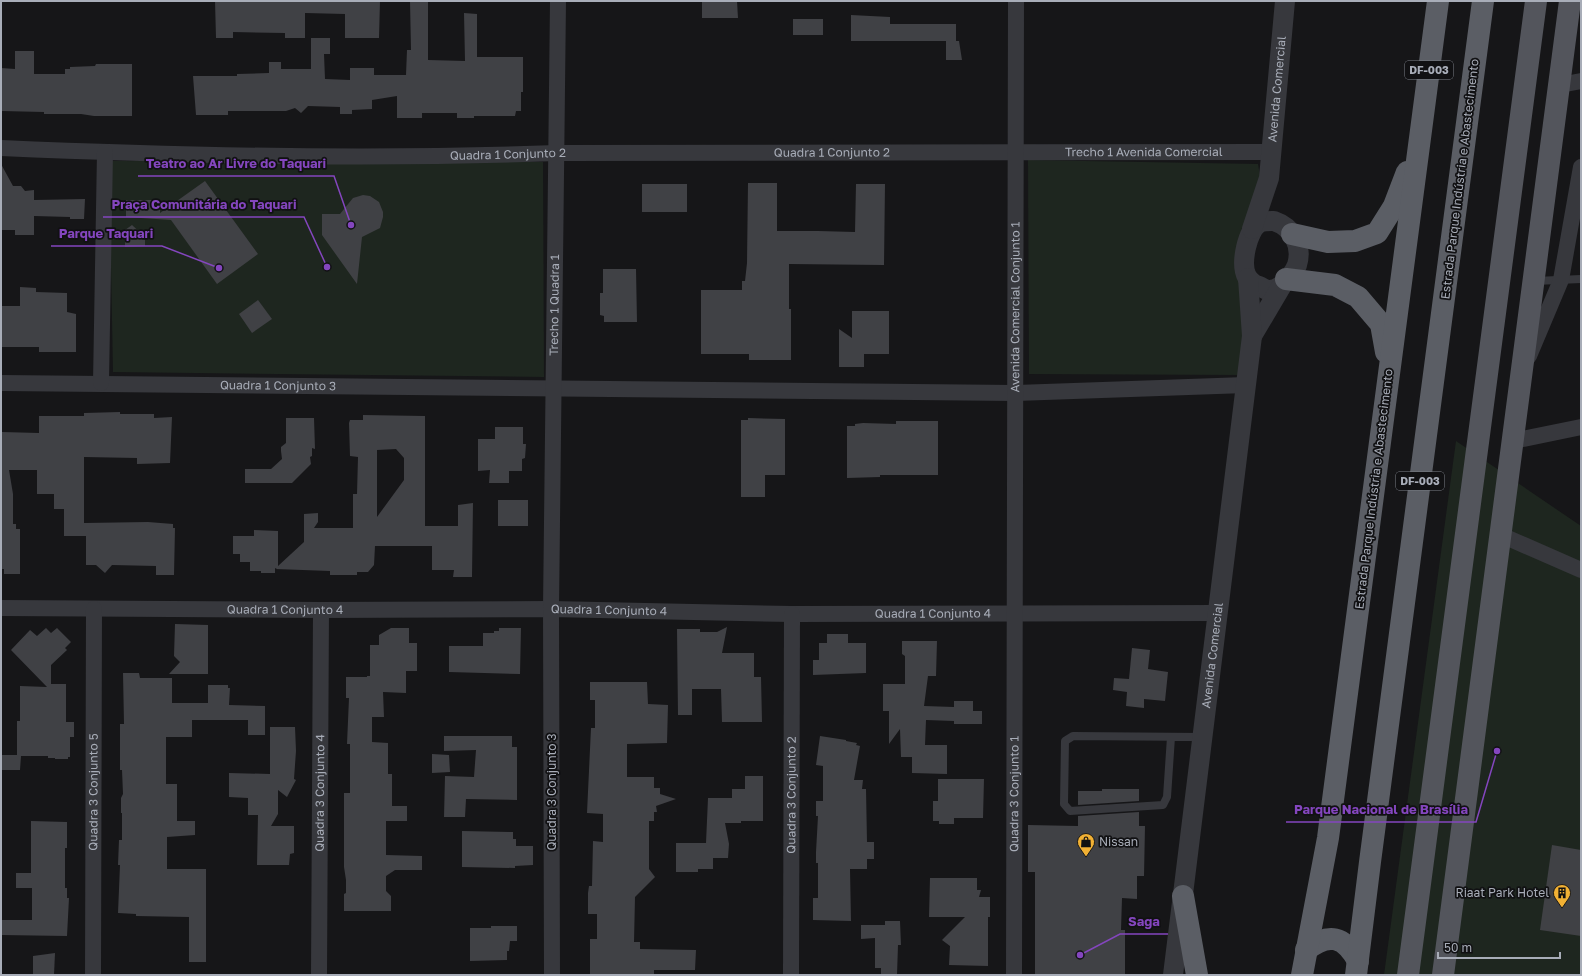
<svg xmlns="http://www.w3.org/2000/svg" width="1582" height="976" font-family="'Golos Text',sans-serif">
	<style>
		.green { fill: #1e261f }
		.building { fill: #404145; fill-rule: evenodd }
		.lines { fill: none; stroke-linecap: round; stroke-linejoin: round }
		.service { stroke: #37383d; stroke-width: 8 }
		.minor { stroke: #37383d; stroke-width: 16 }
		.tertiary { stroke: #37383d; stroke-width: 20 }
		.primary { stroke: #53555c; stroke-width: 22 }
		.trunk { stroke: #5b5e65; stroke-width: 22 }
		.labels { text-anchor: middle; stroke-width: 3.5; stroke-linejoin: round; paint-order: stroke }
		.shield { fill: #111113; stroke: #7b7e86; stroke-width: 1 }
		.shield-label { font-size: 11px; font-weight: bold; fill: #a8adb8 }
		.street-label { font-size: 12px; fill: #a8adb8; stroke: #111113 }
		.poi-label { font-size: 12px; fill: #a8adb8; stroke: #111113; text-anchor: start }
		.leader { fill: none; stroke: #8446be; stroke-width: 1.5 }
		.callout-dot { fill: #8446be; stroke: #111113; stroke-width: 1.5 }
		.callout-label { font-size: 13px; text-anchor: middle; font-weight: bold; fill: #8446be; stroke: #111113; stroke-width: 3.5; stroke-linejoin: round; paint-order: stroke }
	</style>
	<rect width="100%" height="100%" fill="#161618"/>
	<g class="green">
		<path d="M1028 160 1258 164 1261 181 1240 375 1029 374Z"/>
		<path d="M109 161 543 162 544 377 113 372Z"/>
		<path d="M1456 441 1581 526V975H1384Z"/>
	</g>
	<g class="building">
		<path d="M215 1H380L379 38H345V14L305 13V38H285V33L233 32V38H216Z"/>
		<path d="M410 1H428V60L465 61 464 13 477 14V57H523V92H521V111H516L515 116H474V118H457V113H422V118H397V96L372 100V109L352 110V114H340V107L308 106 301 113 295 108 286 111H228V115H196L193 76H237V74L269 73V62H281V69H311V38H330V54H324L325 79 350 80V68H374V75H406L407 50H411Z"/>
		<path d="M702 1H737L738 18H702Z"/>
		<path d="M851 15 890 17V24H956V41H959L962 60H946V41H851Z"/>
		<rect x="793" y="19" width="30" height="16"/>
		<path d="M15 51H34V74H65V69H70V67L95 66 96 64H132V116H94L81 114H44V112L1 111V68L15 69Z"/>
		<path d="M1 164 13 186H21L25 191 34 190V200L85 199 84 219H70V217L34 216V235H15V230H1Z"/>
		<path d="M205 181 258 254 217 284 171 220 126 217V200H160V213Z"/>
		<path d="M748 183H777V231H818L855 232 856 184H885L884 265 789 264V309H791V360H749V354H701V290H742V281H745L747 263Z"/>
		<rect x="642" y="184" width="45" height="28"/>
		<path d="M363 195 370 196 379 202 383 212V217L380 228 362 237 357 284 322 235V214H340L353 198Z"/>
		<path d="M132 225 145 237V246L125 247V230Z"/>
		<path d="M603 269H636L637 322H604V316L600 315V293H603Z"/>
		<path d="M20 287 36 288V292L67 293V312L76 314V352H39V347H1V306H20Z"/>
		<path d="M258 300 272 319 252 333 239 314Z"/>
		<path d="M852 311H889V354H864V367H839V329L852 338Z"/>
		<path d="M120 412V414H154V418L172 417 170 463 137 464V458L84 457V523L148 522 173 524V528H175L174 575H156V566L112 565 105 573 96 565H86V536H64V509H54V494H37V470H9L13 494V524H16V529H20V574H4V569H1L2 432 39 433V416H84V413Z"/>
		<path d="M363 415 425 416V526H458V505L473 503 472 577H453L454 570H432V546H375L374 565 368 572H357V575H330V571L275 569 277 568H275V573H261V571H250V562H240V554H233V536H254V530L278 531V566L304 542V514L318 513V522L314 528H353V494H357L358 457 350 456 349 423 350 420H363ZM396 449 404 458V480L377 517V450Z"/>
		<path d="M286 418H314L315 449 312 448V456L310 457 311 464 292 483H245V469H271L282 459 281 451V447L286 443Z"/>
		<path d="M748 418 785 419V475H765V497H741V420H748Z"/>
		<path d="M896 421H938V475H880V477L847 478V426H855V424L863 423 896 424Z"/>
		<path d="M495 427H523V444H526L525 458 522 459V471H509V483H489L490 470 478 471V439H495Z"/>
		<rect x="498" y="500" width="30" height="26"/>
		<path d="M175 624 208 625V674H169L180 662 174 656Z"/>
		<path d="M727 627 722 653H754V677H761L762 722H722L721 689H692V715H678L677 629H700V632H717Z"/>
		<path d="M46 628 51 633 57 628 71 642 65 648 67 650 51 665V684H66V722H74V737H70V757H68V759H55V758H48V756H21L20 770H1V755H17V721H20V686L47 687 11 650 30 630 37 636Z"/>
		<path d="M391 628H409V643H417V671H406V693L383 692 384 717H372V742L388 743V774H392V806H407V821H386V855L422 856V870H395L386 876V891L391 896V911H344V894L346 893V880L344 867V793H350V744H347L349 698H346V677H367V676H370V645H379V635Z"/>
		<path d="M499 628H521L520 674 449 672V646H483V633H494V631H499Z"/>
		<path d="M827 634H848V643H866V673L813 675V660H819V643H827Z"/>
		<path d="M902 641H937L936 676H928L924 706 954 707V701H973V711H982V724H954V721L926 720 925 745H947V774L912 773V757H901L900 729 889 744V711H883V684H905V656L902 654Z"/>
		<path d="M1132 648 1150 650 1148 669 1168 672 1165 701 1144 699V708L1126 706 1127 692 1113 690 1114 678 1129 679Z"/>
		<path d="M123 673H139L140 678H172V703H208V685H228V688H230L229 705 265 706V735H248V720H192V737H166V784H177V821H195V835L167 837V869H206V962H189V917L136 916V914L118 913 120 865H118L119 840H122V813H121V798L123 794 122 770H120V724H124Z"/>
		<path d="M590 682H647L648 704 668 705 667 743 627 744V777H654V788H660V794L676 799 656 806 657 812H654V821H649V869L655 877 635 897 634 942H640V949L696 950 695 970H654V975H590V939H597V914H588V893L589 886H592L593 841 603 842V814L587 813 591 728H595V700H590Z"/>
		<path d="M270 727H295L296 751 294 779 296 780 287 797 278 790V814L271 826H294V853L290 854 289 865H257L258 815H248V798L229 797V773L270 774Z"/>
		<path d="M444 736H512V747H517V800L466 799 465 817H444L445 776 474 777 476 750 444 751Z"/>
		<path d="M820 736 846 740V741L857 743 856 745 860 746 854 780H863L862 789H866L867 842H874V859H867V869H850L851 921 813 920V898H818V863H816V852L818 816H816V801H823V766L816 765Z"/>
		<path d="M432 754 449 755 450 772 432 773Z"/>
		<path d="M745 776H763V821H741V823H725L729 844 728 858H713V869H698V872H676V843H706L708 798H732V789H745Z"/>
		<path d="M938 779H984L983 818H954V824H939V821H933V801H938Z"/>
		<path d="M1102 789H1139V801L1078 805V791H1102Z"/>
		<path d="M1139 812V826H1145L1144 876H1137V899L1122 898 1121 930H1125V975H1035V872H1028V825L1078 826V816Z"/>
		<path d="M31 821 67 822V848H65V888H67V898H69L67 936 1 935V920H32V888H16V873H31Z"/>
		<path d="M462 831 513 832V839H516V846H533V865L515 866V868L462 867Z"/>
		<path d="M1552 845 1581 850V936L1540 930Z"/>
		<path d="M930 878H977V890H981L979 897H990V917H988V966L949 965 950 946 942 940 965 917H929Z"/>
		<path d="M885 921H900L901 945H898L897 975H881V968H875V938L861 939V925H885Z"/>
		<path d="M491 926H517V941H510L509 951H507V960L470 961V928H491Z"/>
		<path d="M55 953 54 975H33V956Z"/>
	</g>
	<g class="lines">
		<g class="service">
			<path d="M1535 281 1581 279"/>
			<path d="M1171 737 1167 797 1163 805 1070 811 1064 804 1065 741 1073 736 1202 737"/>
		</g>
		<g class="minor">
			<path d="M1560 85 1581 81"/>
			<path id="s1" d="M1 148C186 156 372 160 557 153L1272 152"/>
			<path d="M1529 356 1561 280 1581 167"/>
			<path id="s2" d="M1 383 1015 393 1246 385"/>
			<path d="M101 383 105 152"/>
			<path d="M1513 441 1581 427"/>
			<path d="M1501 535 1581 570"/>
			<path id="s3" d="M1 608 321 610 551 609 792 614 1218 613"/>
			<path id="s4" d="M93 975 94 609"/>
			<path id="s5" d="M319 975 321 610"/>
			<path id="s6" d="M552 975 551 609 558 1"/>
			<path id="s7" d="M791 975 792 614"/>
			<path id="s8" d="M1014 975 1016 1"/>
		</g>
		<g class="tertiary">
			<path d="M1274 221C1292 227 1303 245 1297 265 1293 275 1280 291 1268 290 1265 290 1262 287 1259 286 1255 285 1250 281 1247 277 1240 264 1247 231 1259 223 1263 221 1269 221 1274 221Z"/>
			<path id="s9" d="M1252 229 1269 178 1285 1"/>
			<path d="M1252 336 1281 287"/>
			<path id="s10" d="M1173 975 1252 336 1248 278"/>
		</g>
		<g class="primary">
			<path d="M1408 975 1536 1"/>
			<path d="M1443 975 1570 1"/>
		</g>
		<g class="trunk">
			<path d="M1292 234 1328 242 1355 241 1377 233 1394 206 1407 172"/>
			<path d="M1286 279 1335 285 1358 297 1381 324 1386 352"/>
			<path d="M1183 896 1197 975"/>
			<path d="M1306 950C1329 932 1344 936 1358 961"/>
			<path d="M1302 975 1328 838 1438 1"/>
			<path d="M1356 975 1370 862 1483 1"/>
		</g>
	</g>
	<defs>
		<symbol id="shop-pin" viewBox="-11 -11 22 30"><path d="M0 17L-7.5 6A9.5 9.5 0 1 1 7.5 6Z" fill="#f2b134" stroke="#111113"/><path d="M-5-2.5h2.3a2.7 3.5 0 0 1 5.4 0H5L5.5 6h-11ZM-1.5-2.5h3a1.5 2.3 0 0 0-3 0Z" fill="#111"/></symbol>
		<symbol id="building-pin" viewBox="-11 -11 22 30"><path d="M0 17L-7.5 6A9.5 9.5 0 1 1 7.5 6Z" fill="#f2b134" stroke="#111113"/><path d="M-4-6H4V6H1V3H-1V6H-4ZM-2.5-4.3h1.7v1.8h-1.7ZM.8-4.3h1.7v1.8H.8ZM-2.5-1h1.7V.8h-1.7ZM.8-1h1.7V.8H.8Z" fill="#111"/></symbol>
	</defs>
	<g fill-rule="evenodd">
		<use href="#shop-pin" x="1076" y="832" width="20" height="27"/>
		<use href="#building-pin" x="1552" y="883" width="20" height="27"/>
	</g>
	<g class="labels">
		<g class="shield">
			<rect x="1405" y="61" width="48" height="18" rx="3"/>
			<rect x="1396" y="472" width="48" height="18" rx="3"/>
		</g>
		<g class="shield-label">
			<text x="1429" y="74">DF-003</text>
			<text x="1420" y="485">DF-003</text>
		</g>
		<g class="street-label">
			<text dy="4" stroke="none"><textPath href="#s9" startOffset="143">Avenida Comercial</textPath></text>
			<text dy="4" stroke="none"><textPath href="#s1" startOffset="1143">Trecho 1 Avenida Comercial</textPath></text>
			<text dy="4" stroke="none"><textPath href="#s1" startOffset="831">Quadra 1 Conjunto 2</textPath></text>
			<text dy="4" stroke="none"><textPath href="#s1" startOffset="507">Quadra 1 Conjunto 2</textPath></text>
			<text transform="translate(1460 179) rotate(-83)" y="4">Estrada Parque Indústria e Abastecimento</text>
			<text dy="4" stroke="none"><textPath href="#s6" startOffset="670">Trecho 1 Quadra 1</textPath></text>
			<text dy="4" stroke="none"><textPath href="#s8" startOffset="668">Avenida Comercial Conjunto 1</textPath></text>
			<text dy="4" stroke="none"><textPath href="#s2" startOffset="277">Quadra 1 Conjunto 3</textPath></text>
			<text transform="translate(1374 489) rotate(-83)" y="4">Estrada Parque Indústria e Abastecimento</text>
			<text dy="4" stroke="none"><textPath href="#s3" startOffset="284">Quadra 1 Conjunto 4</textPath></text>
			<text dy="4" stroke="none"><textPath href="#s3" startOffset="608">Quadra 1 Conjunto 4</textPath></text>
			<text dy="4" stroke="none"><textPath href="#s3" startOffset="932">Quadra 1 Conjunto 4</textPath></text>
			<text dy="4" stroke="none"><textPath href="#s10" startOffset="322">Avenida Comercial</textPath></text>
			<text dy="4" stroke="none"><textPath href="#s4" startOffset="183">Quadra 3 Conjunto 5</textPath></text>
			<text transform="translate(552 792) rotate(-90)" y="4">Quadra 3 Conjunto 3</text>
			<text dy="4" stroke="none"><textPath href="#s5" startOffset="182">Quadra 3 Conjunto 4</textPath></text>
			<text dy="4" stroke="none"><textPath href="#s8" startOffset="181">Quadra 3 Conjunto 1</textPath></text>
			<text dy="4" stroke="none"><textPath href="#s7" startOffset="180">Quadra 3 Conjunto 2</textPath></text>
		</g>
		<g class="poi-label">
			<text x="1099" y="846">Nissan</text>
			<text x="1549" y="897" text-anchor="end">Riaat Park Hotel</text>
		</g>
	</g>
	<path class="leader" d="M351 225L334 176H138M327 267L304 217H103M219 268L162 246H51M1497 751L1476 822H1286M1080 955L1120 934H1168"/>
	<g class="callout-dot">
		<circle cx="351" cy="225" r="4"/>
		<circle cx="327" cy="267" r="4"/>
		<circle cx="219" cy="268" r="4"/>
		<circle cx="1497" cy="751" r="4"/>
		<circle cx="1080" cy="955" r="4"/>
	</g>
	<g class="callout-label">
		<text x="236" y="168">Teatro ao Ar Livre do Taquari</text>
		<text x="204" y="209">Praça Comunitária do Taquari</text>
		<text x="106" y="238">Parque Taquari</text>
		<text x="1381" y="814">Parque Nacional de Brasília</text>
		<text x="1144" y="926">Saga</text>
	</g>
	<rect width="1582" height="976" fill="none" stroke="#a8adb8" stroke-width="4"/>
	<path d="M1438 952v6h122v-6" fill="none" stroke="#a8adb8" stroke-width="2"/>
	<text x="1444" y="952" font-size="12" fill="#a8adb8" stroke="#111113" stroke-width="3" paint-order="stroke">50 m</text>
</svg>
